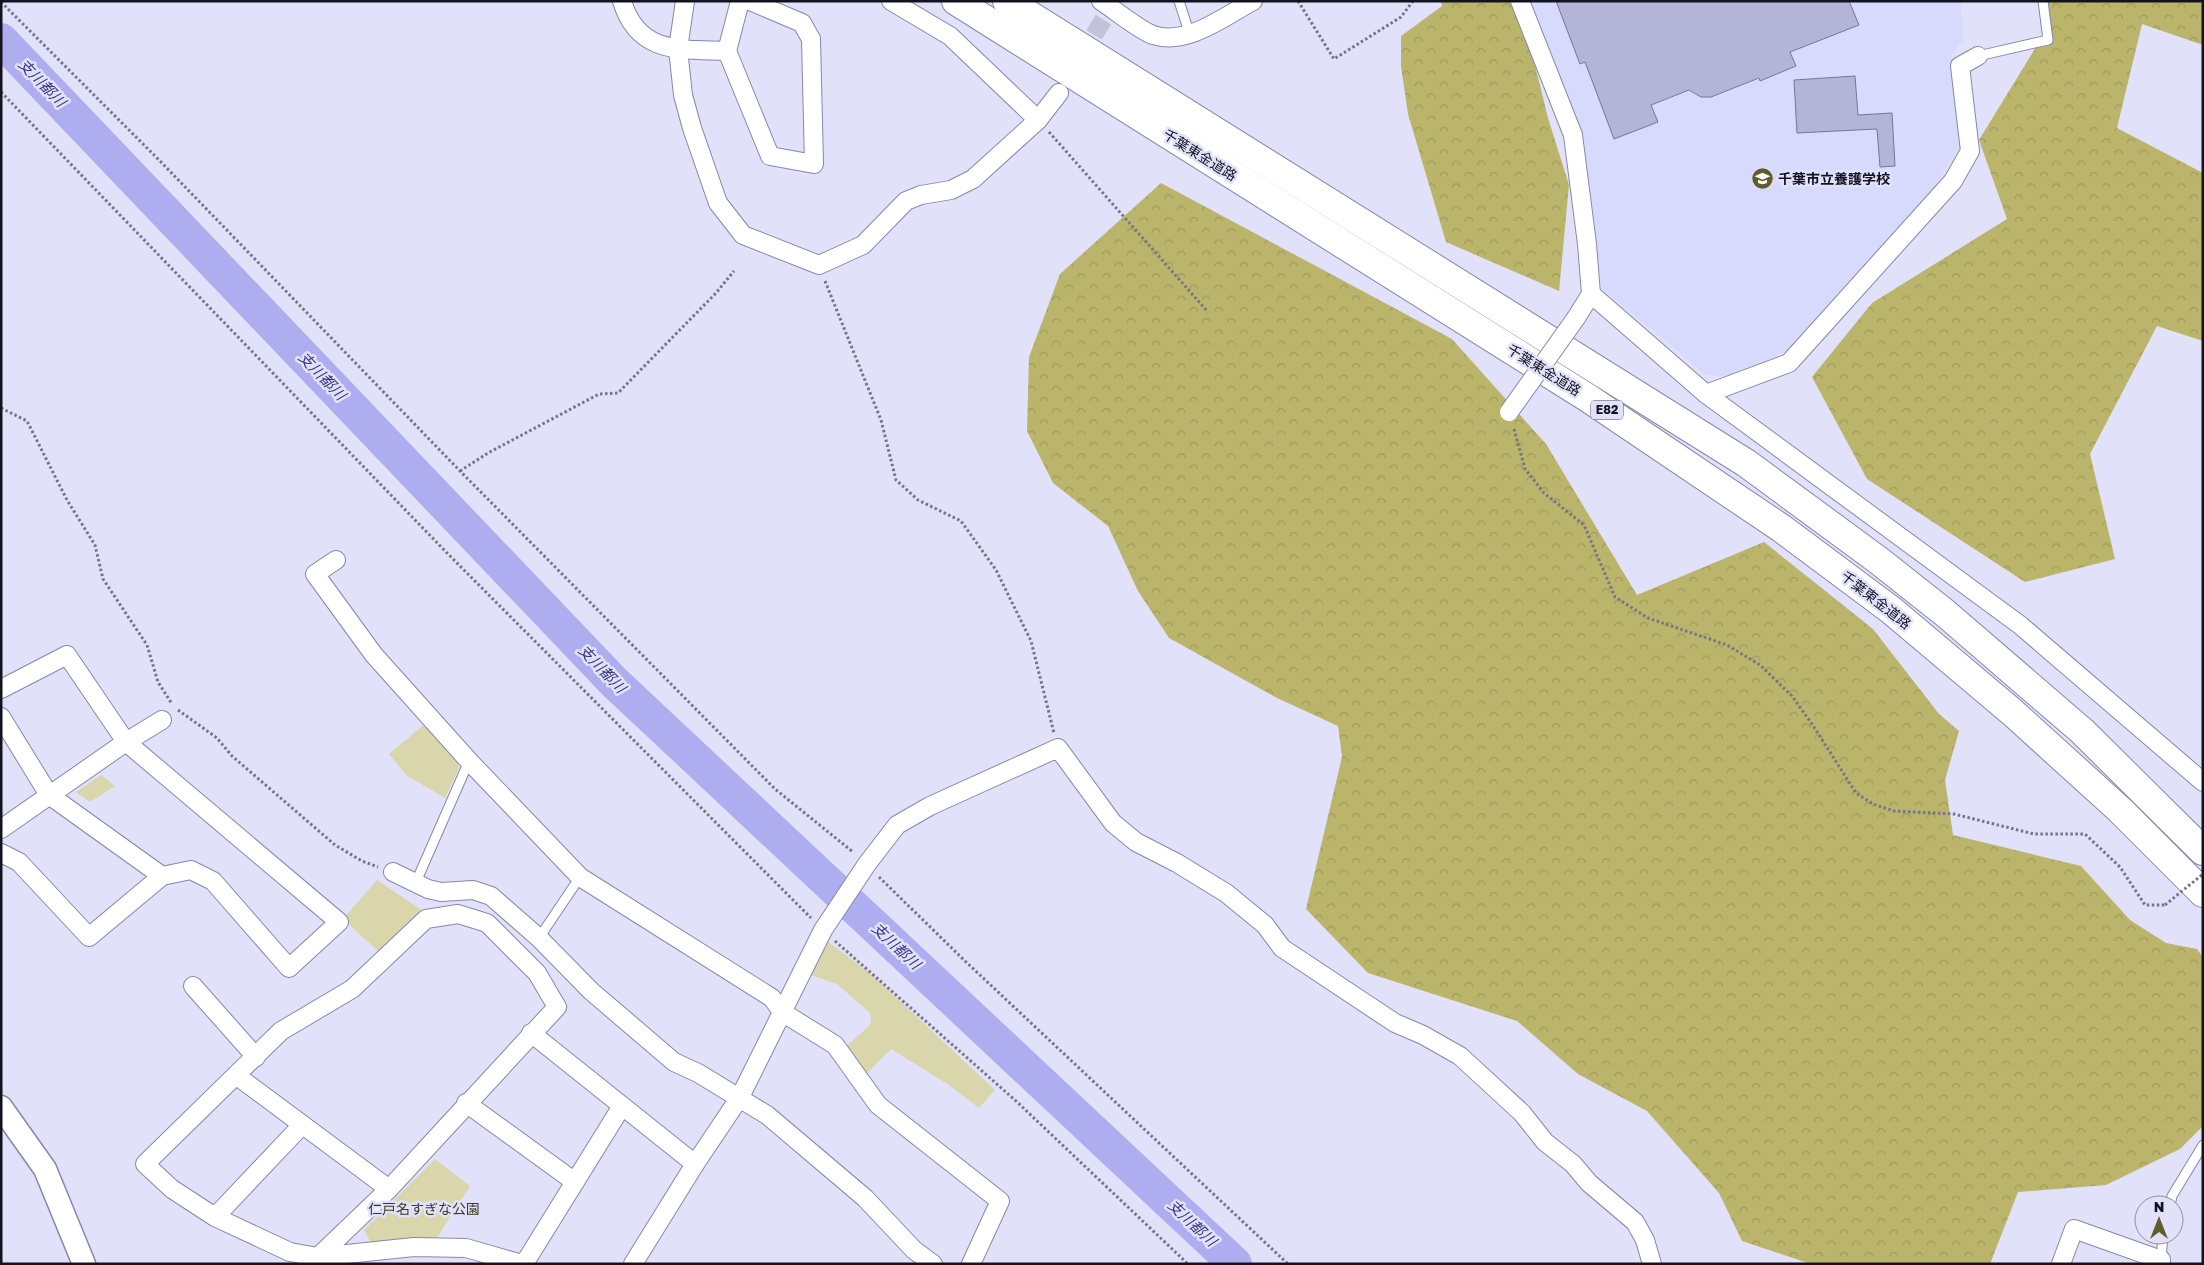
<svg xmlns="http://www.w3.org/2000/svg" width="2204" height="1265" font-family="'Golos Text','Noto Sans JP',sans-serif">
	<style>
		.built { fill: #d8dafd }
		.forest { fill: url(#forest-crowns) }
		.park { fill: #d9d6ab }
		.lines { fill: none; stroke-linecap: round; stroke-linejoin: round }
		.river { stroke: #adadef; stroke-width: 34 }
		.building { fill: #b3b4d8; stroke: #757697 }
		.minor-tunnel { stroke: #c2c3d8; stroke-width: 18; stroke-dasharray: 18 9; stroke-linecap: butt }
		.service-casing { stroke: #8687aa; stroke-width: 11 }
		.minor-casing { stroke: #8687aa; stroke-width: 20 }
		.tertiary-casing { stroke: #8687aa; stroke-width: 25 }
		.motorway-casing { stroke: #8687aa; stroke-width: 30 }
		.path { stroke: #757587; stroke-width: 3; stroke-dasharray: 2.5 2.5; stroke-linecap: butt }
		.service { stroke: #fff; stroke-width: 9 }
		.minor { stroke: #fff; stroke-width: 18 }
		.tertiary { stroke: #fff; stroke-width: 22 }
		.motorway { stroke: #fff; stroke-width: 28 }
		.minor-bridge-casing { stroke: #8687aa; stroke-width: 20; stroke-linecap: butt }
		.path-bridge { stroke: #757587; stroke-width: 3; stroke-dasharray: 2.5 2.5; stroke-linecap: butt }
		.minor-bridge { stroke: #fff; stroke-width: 18 }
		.labels { text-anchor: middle; stroke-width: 5; stroke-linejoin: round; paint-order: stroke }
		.shield { fill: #e1e2f9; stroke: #515161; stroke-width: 1 }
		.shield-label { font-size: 12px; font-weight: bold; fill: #131320 }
		.street-label { font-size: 14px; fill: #131320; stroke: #e1e2f9 }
		.poi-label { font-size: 14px; font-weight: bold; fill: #131320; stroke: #e1e2f9; text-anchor: start }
		.park-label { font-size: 14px; fill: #3d3919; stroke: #e1e2f9 }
		.water-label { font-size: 15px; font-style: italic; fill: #3c3480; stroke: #e1e2f9 }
	</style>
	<defs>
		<pattern id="forest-crowns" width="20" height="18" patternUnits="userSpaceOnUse" patternTransform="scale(1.25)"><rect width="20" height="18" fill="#bbb46b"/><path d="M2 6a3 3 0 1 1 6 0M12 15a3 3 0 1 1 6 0" fill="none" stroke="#a09a5c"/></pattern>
	</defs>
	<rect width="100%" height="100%" fill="#e1e2f9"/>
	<path class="built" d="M1525 1H1961L1963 40 1952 54 1962 143 1918 214 1787 351 1729 377 1706 375 1601 288 1576 132Z"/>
	<g class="forest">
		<path d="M1441 1H1511L1532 53 1548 118 1569 185 1559 291 1446 242 1408 114 1401 66V36L1442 6Z"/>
		<path d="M2048 1H2203V45L2142 24 2117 128 2203 173V341L2157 326 2090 454 2115 559 2025 582 1867 479 1812 377 1872 303 2007 219 1979 140 2050 24Z"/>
		<path d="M1161 183 1452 339 1546 444 1637 595 1764 542 1873 629 1939 714 1959 731 1945 780 1953 835 2081 866 2130 920 2166 943 2197 949 2203 957V1126L2180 1149 2106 1185 2018 1192 1990 1264H1811L1742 1241 1719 1193 1647 1111 1578 1074 1517 1021 1368 973 1306 909 1342 757 1338 726 1277 698 1169 638 1138 591 1108 526 1053 483 1027 431 1029 357 1060 274Z"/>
	</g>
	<g class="park">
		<path d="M426 723 456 757 459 768 445 798 406 775 389 754Z"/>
		<path d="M101 775 115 786 90 802 76 792Z"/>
		<path d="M377 880 423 911 379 952 343 919Z"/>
		<path d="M827 941 871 974 995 1090 979 1108 949 1085 891 1049 864 1076 847 1046 871 1024 870 1013 837 984 808 974Z"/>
		<path d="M435 1159 470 1186 436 1239 372 1245 364 1230Z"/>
	</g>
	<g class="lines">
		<path class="river" d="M1 40 614 682 1235 1264"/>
	</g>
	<g class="building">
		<path d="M1556 1H1849L1859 25 1790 52 1796 66 1760 81 1759 78 1711 97H1701L1689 90 1651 105 1658 122 1614 139 1585 62 1580 64Z"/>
		<path d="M1855 76 1858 115 1892 113 1895 166 1880 167 1877 129 1797 133 1794 80Z"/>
	</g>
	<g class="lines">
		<path class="minor-tunnel" d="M1080 58 1111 7"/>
		<defs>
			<g id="service">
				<path d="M1179 1 1190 35"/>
				<path d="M1978 56 2048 40 2043 1"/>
				<path d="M416 882 469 761"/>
				<path d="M539 938 580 877"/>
				<path d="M2170 1205 2172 1196 2203 1145"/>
				<path d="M2161 1260 2163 1235"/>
			</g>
			<g id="minor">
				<path d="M622 1C638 55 681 49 727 51"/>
				<path d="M685 1 678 49 683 95 692 128 718 203 743 235 819 265 863 245 906 201 921 195 951 190 973 179 1038 120 1059 93"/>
				<path d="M740 1 727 51 770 156 814 164 811 39 802 23 750 1"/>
				<path d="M891 1 950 36 1038 120"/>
				<path d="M1101 1C1115 10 1139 30 1153 35 1187 46 1223 17 1253 1"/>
				<path d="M1520 1 1573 135 1587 244 1591 294 1576 318"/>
				<path d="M1591 294 1706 394 2020 625 2203 782"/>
				<path d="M1706 394 1789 363 1953 181 1970 151 1960 66 1978 56"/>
				<path d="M336 560 315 574 374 655 469 761 580 877 772 998 782 1012 835 1045 878 1105 1000 1201 971 1264"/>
				<path d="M1 689 67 655 126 742 339 922 289 968 213 881 191 870 162 876 89 937 19 862 1 853"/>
				<path d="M1 717 49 795 162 876"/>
				<path d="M1 829 126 742 162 720"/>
				<path d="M393 872 428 889 441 892 473 890 491 896 539 938 591 991 674 1062 698 1073 767 1115 865 1198 914 1250 933 1264"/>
				<path d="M193 986 256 1057"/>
				<path d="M531 1033 695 1164"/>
				<path d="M237 1076 389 1189"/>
				<path d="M466 1103 575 1182"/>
				<path d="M215 1217 302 1125"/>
				<path d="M314 1264 318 1257 389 1189 557 1007 537 973 487 923 458 914 426 919 352 989 281 1031 145 1164 172 1189 215 1217 290 1252 318 1257 414 1247 466 1248 522 1264"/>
				<path d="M524 1264 622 1106"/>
				<path d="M633 1264 695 1164 740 1097 823 930 867 864 897 825 930 806 1058 748 1113 823 1136 842 1177 863 1226 893 1265 925 1282 948 1395 1023 1423 1035 1460 1056 1522 1113 1545 1142 1573 1164 1589 1183 1635 1222 1645 1240 1652 1264"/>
				<path d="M2061 1264 2074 1229 2161 1260V1264"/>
			</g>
			<path id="tertiary" d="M1 1107 45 1169 84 1264"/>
			<g id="motorway">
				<path d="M956 1 1588 398 1781 528 1891 610 2012 712 2120 810 2203 893"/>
				<path d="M1007 1 1746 463 1878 560 1945 613 2082 731 2203 851"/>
			</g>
		</defs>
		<use href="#service" class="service-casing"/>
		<use href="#minor" class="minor-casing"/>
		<use href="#tertiary" class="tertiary-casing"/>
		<use href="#motorway" class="motorway-casing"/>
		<g class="path">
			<path d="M1298 1 1334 59 1401 17 1413 1"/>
			<path d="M1 2 160 161 460 471 775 789 853 852"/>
			<path d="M1 92 447 553 811 918"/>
			<path d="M1049 132 1208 312"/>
			<path d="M825 281 881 420 896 480 918 500 961 521 996 570 1031 641 1054 733"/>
			<path d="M1 408 27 421 67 500 95 545 103 579 147 645 158 682 172 704"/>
			<path d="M1514 429 1525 469 1544 493 1584 525 1615 597 1648 618 1727 645 1760 665 1792 696 1814 727 1856 793 1873 804 1894 811 1954 814 2034 834H2085L2120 867 2145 905H2165"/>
			<path d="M460 471 488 453 599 394 618 393 716 293 734 271"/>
			<path d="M178 710 217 738 232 756 335 845 362 861 378 867"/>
			<path d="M879 877 965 961 1288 1264"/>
			<path d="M835 941 1016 1101 1188 1264"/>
		</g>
		<use href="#service" class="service"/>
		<use href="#minor" class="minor"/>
		<use href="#tertiary" class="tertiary"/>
		<use href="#motorway" class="motorway"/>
		<defs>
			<path id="minor-bridge" d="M1509 412 1576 318"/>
		</defs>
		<use href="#minor-bridge" class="minor-bridge-casing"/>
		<path class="path-bridge" d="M2165 905 2203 874"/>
		<use href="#minor-bridge" class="minor-bridge"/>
	</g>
	<defs>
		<symbol id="school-disc" viewBox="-11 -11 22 22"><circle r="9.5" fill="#615c29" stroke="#e1e2f9"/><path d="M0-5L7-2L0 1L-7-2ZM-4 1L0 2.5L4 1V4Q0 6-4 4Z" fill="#fff"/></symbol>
	</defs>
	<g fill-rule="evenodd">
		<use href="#school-disc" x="1750" y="166" width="25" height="25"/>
	</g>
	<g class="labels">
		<rect class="shield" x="1591" y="400.5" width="32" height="19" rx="4"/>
		<g class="shield-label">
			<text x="1607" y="414">E82</text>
		</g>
		<g class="street-label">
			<text transform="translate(1200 155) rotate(32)" y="5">千葉東金道路</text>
			<text transform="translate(1544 370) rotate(32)" y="5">千葉東金道路</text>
			<text transform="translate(1876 600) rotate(38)" y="5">千葉東金道路</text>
		</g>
		<g class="poi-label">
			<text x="1778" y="184">千葉市立養護学校</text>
		</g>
		<g class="park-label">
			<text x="424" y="1214">仁戸名すぎな公園</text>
		</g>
		<g class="water-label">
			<text transform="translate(42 83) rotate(46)" y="5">支川都川</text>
			<text transform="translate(322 376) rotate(46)" y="5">支川都川</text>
			<text transform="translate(602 669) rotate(46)" y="5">支川都川</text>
			<text transform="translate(896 946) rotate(43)" y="5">支川都川</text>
			<text transform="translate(1192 1223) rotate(43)" y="5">支川都川</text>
		</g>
	</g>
	<rect width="2204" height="1265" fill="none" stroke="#131320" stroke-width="5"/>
	<g transform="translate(2159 1220)"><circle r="24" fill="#e1e2f9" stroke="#8f8fa2"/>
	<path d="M0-4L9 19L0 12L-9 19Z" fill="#615c29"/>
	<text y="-8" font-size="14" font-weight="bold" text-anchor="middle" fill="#131320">N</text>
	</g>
</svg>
